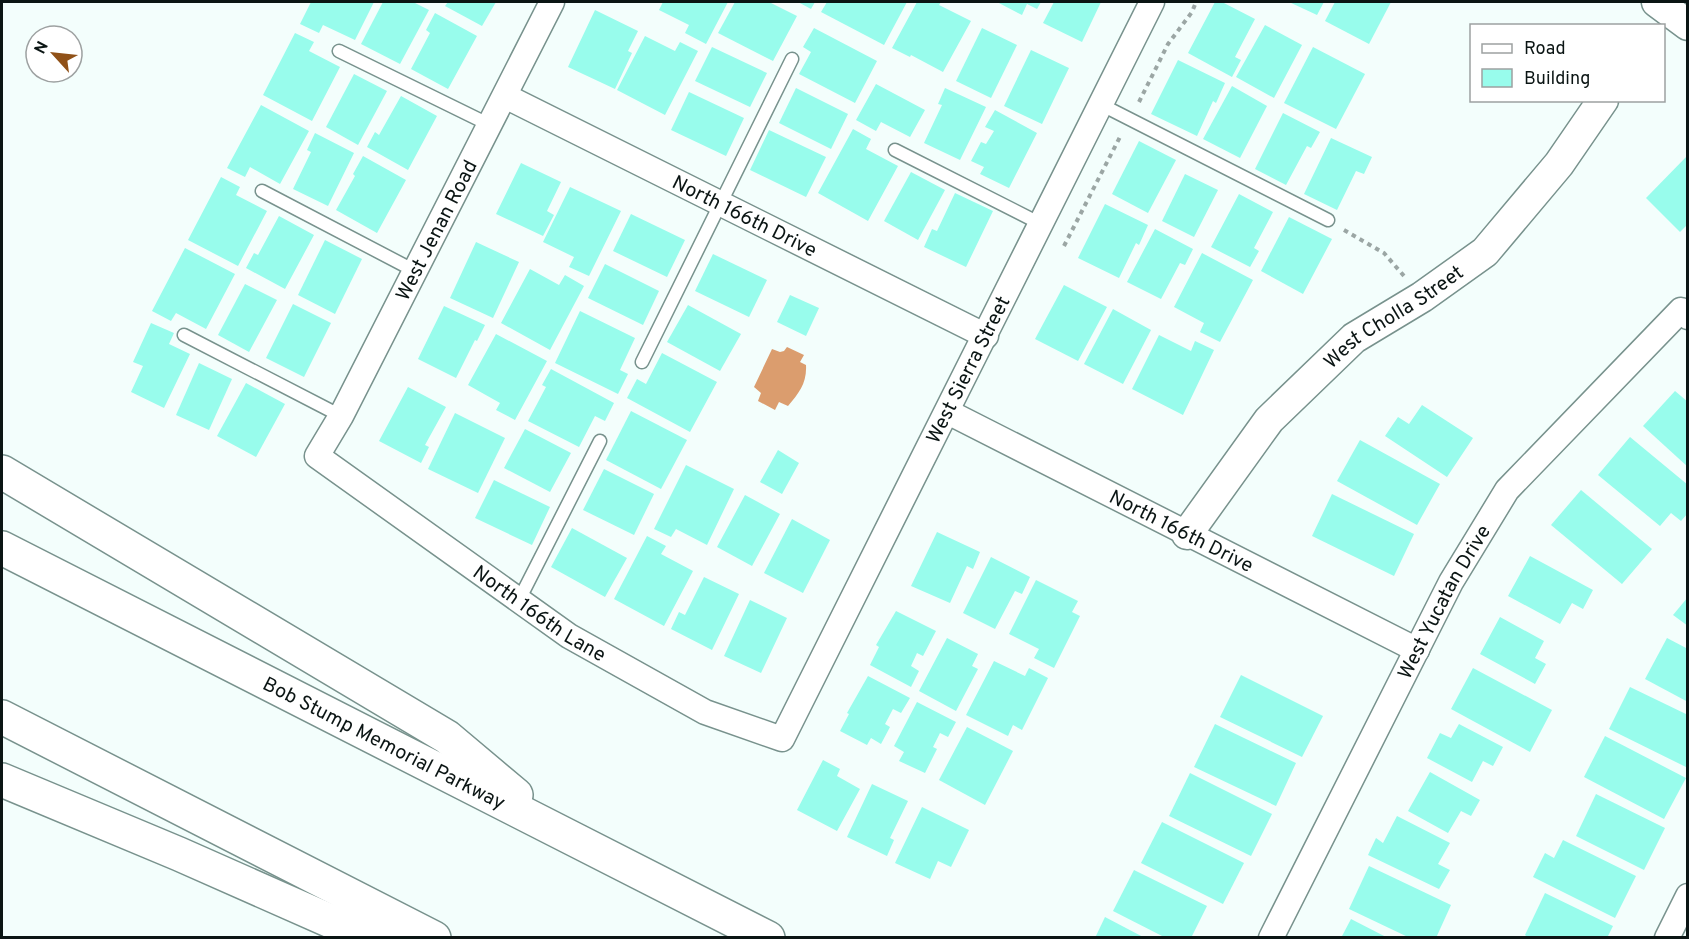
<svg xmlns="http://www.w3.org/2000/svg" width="1689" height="939" font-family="Overpass,sans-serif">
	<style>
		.water { fill: #db9d6e }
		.building { fill: #98fcec }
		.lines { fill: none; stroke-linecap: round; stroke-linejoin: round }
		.service-casing { stroke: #78928d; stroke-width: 15 }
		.minor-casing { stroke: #78928d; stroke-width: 27 }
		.tertiary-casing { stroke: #78928d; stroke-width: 33 }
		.motorway-casing { stroke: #78928d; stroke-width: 36 }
		.path { stroke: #9ba6a4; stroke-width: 4; stroke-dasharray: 4.5 4.5; stroke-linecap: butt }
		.service { stroke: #fff; stroke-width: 12 }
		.minor { stroke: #fff; stroke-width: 24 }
		.tertiary { stroke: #fff; stroke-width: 30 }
		.motorway { stroke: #fff; stroke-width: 33 }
		.labels { text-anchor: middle; stroke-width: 5; stroke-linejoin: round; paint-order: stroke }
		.street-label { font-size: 20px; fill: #0b1514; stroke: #fff }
	</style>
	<rect width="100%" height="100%" fill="#f3fefc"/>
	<path class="water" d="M787 347 804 355 800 362 806 365C807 383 799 393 788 406L779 402 775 410 758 401 761 393 754 387 772 349 780 352 784 351Z"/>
	<g class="building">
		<path d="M311 2H374L355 40 323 25 319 33 300 24Z"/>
		<path d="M383 2H413L429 10 400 64 361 44Z"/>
		<path d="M448 2H496L482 26 445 6Z"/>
		<path d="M663 2H728L706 44 685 33 689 25 659 10Z"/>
		<path d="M735 2H769L797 16 773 61 718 33Z"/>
		<path d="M798 2H815L811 9Z"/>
		<path d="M827 2H907L884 45 821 12Z"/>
		<path d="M917 2H941L939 5 971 21 943 72 911 55 910 57 892 48Z"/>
		<path d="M997 2H1041L1037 9 1027 4 1022 15Z"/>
		<path d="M1054 2H1101L1082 42 1043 23Z"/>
		<path d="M1215 2H1222L1255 19 1235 57 1241 60 1232 77 1188 53Z"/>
		<path d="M1289 2H1324L1317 15Z"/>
		<path d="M1335 2H1391L1369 44 1325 21Z"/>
		<path d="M595 10 638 31 628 51 632 53 615 89 568 67Z"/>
		<path d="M435 13 477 36 448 89 411 69 430 33 426 30Z"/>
		<path d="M1265 25 1302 45 1274 98 1236 77Z"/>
		<path d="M814 28 877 61 855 103 799 74 811 52 803 47Z"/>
		<path d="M982 28 1017 45 991 98 956 81Z"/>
		<path d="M295 33 314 42 309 51 340 67 312 121 263 95Z"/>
		<path d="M645 36 675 51 680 42 698 51 665 115 617 90Z"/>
		<path d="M712 47 767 73 750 107 695 81Z"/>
		<path d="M1313 47 1365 74 1336 129 1284 103Z"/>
		<path d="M1031 50 1069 68 1042 124 1004 106Z"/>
		<path d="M1178 60 1225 83 1216 103 1213 101 1197 136 1151 114Z"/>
		<path d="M354 74 387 91 358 145 326 127Z"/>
		<path d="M876 84 925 110 910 137 881 122 876 131 856 120Z"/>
		<path d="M1232 86 1267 106 1240 158 1203 139Z"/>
		<path d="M796 88 848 114 831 149 779 123Z"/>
		<path d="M945 88 986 107 960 160 924 143 942 105 938 104Z"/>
		<path d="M689 92 744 118 726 156 671 130Z"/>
		<path d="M401 96 437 116 408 170 367 147 375 132 379 135Z"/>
		<path d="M261 105 309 131 280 184 250 167 245 177 227 168Z"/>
		<path d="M995 110 1037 133 1009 188 980 174 984 167 971 161 981 142 986 144 994 131 985 127Z"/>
		<path d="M1283 113 1320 132 1311 148 1307 146 1286 185 1255 169Z"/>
		<path d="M853 129 871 139 866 149 898 166 868 221 818 193Z"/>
		<path d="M769 130 826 157 806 197 750 170Z"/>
		<path d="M315 133 354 153 328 206 293 189 311 152 307 150Z"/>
		<path d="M1331 138 1372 157 1364 174 1356 171 1337 210 1304 194Z"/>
		<path d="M1139 141 1176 160 1148 213 1112 194Z"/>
		<path d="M1688 155V224L1680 232 1646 198Z"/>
		<path d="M363 156 406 180 377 233 336 210 355 176 353 174Z"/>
		<path d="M521 163 561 182 547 211 554 215 543 236 496 214Z"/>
		<path d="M911 172 945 190 918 240 884 221Z"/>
		<path d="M1185 174 1218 190 1194 237 1162 221Z"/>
		<path d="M221 177 240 187 236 195 267 211 238 266 188 240Z"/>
		<path d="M570 187 621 211 589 276 569 267 574 257 543 242Z"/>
		<path d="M955 193 993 211 966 267 924 247 932 229 937 231Z"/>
		<path d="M1239 194 1273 212 1254 248 1259 251 1250 267 1211 247Z"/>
		<path d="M1105 204 1148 225 1139 245 1136 243 1119 278 1078 258Z"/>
		<path d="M631 214 685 240 667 277 613 251Z"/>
		<path d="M279 216 314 235 285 289 246 268 254 253 258 255Z"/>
		<path d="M1289 217 1332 239 1303 294 1261 271Z"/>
		<path d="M1155 229 1193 249 1185 265 1180 263 1161 299 1127 282Z"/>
		<path d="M325 240 362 259 335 314 298 295Z"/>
		<path d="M476 242 519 262 493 318 450 298Z"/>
		<path d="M185 248 235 274 206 329 176 313 171 321 152 311Z"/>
		<path d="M1202 253 1253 280 1220 342 1200 332 1204 323 1174 307Z"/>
		<path d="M713 254 767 280 749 317 695 291Z"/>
		<path d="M605 264 659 291 643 325 588 298Z"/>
		<path d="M530 269 559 285 565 275 584 286 550 350 501 323Z"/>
		<path d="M245 284 277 300 249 352 218 335Z"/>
		<path d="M1064 285 1107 307 1078 361 1035 339Z"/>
		<path d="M790 295 819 308 806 336 777 322Z"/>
		<path d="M293 304 331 323 304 377 266 358Z"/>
		<path d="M688 305 741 334 720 371 667 342Z"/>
		<path d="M444 306 485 325 477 341 475 340 456 378 418 359Z"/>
		<path d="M1113 309 1151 330 1123 384 1084 364Z"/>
		<path d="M580 311 635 338 620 370 628 374 618 394 555 363Z"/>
		<path d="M151 323 174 333 169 344 190 354 164 408 131 392 143 366 133 362Z"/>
		<path d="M496 334 547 361 515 420 496 410 500 403 468 385Z"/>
		<path d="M1159 335 1191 351 1195 341 1214 350 1183 415 1132 389Z"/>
		<path d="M662 353 717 382 690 432 627 398 637 379 646 384Z"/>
		<path d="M199 363 232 379 209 430 176 415Z"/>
		<path d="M551 369 614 403 605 421 595 416 579 447 528 421 546 387 542 385Z"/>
		<path d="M246 383 285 404 256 457 217 436Z"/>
		<path d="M408 387 446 407 425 445 429 447 421 463 379 441Z"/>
		<path d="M1675 391 1688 402V467L1643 426Z"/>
		<path d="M1422 405 1473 438 1447 477 1385 436 1398 417 1409 424Z"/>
		<path d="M631 411 687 440 661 489 606 460Z"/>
		<path d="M455 413 505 438 478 493 428 469Z"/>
		<path d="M525 429 571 453 550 492 504 468Z"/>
		<path d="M1630 437 1688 485V513L1681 521 1671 513 1660 526 1598 475Z"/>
		<path d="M1360 440 1440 484 1417 525 1337 481Z"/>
		<path d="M778 450 799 463 782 494 760 482Z"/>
		<path d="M686 465 734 489 707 545 676 529 671 537 654 529Z"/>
		<path d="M604 469 654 494 634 535 583 510Z"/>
		<path d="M494 480 550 507 532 545 475 518Z"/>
		<path d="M1581 490 1652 549 1622 584 1551 525Z"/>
		<path d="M1332 494 1414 534 1394 576 1312 536Z"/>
		<path d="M745 495 780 514 752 566 717 547Z"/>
		<path d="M792 519 830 540 803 593 764 573Z"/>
		<path d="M572 528 627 558 605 597 551 567Z"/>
		<path d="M937 532 980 552 973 569 967 566 950 603 911 586Z"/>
		<path d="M647 536 666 546 661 554 693 571 664 626 614 599Z"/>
		<path d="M1530 556 1593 590 1583 609 1572 603 1560 624 1508 596Z"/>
		<path d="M991 557 1030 577 1022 594 1015 591 995 629 963 613Z"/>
		<path d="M704 577 739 594 712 650 671 629 679 612 685 615Z"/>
		<path d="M1036 580 1078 601 1072 612 1080 616 1054 668 1034 658 1039 649 1009 634Z"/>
		<path d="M1688 597V626L1673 615Z"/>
		<path d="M750 600 787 618 761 673 724 656Z"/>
		<path d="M896 611 936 631 923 656 917 653 911 666 919 671 911 687 870 665 879 647 876 645Z"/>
		<path d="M1500 617 1544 641 1535 658 1546 664 1535 684 1480 654Z"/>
		<path d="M947 638 978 654 972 666 978 669 956 711 919 691Z"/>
		<path d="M1667 638 1688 649V702L1645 679Z"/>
		<path d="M994 661 1025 676 1029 668 1048 678 1022 730 1013 725 1008 736 966 715Z"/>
		<path d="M1473 668 1552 710 1530 752 1451 709Z"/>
		<path d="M1241 675 1323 716 1302 757 1220 717Z"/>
		<path d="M868 676 910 698 901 713 893 709 885 724 890 727 881 744 871 738 867 745 840 731 849 714 847 713Z"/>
		<path d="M1630 687 1688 715V768L1609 729Z"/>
		<path d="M917 702 956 722 948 737 940 733 933 747 937 749 925 773 899 761 904 752 894 746Z"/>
		<path d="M1215 724 1296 763 1276 806 1194 767Z"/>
		<path d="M1459 724 1503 747 1493 766 1483 761 1472 782 1427 758 1440 733 1451 738Z"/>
		<path d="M967 727 1013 751 985 805 939 780Z"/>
		<path d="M1605 736 1686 778 1664 819 1584 777Z"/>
		<path d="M823 760 840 769 837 776 860 789 837 831 797 810Z"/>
		<path d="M1430 772 1480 800 1471 816 1461 811 1448 833 1408 811Z"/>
		<path d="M1190 773 1272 814 1251 856 1169 816Z"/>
		<path d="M872 784 908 801 890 838 894 840 887 856 847 837Z"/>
		<path d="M1596 794 1665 828 1644 870 1576 836Z"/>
		<path d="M922 807 969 830 951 867 938 861 930 879 895 863Z"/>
		<path d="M1397 816 1450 843 1438 864 1450 870 1439 889 1368 855 1376 838 1383 843Z"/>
		<path d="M1162 822 1244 863 1223 904 1141 863Z"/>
		<path d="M1563 840 1636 876 1615 918 1533 877 1545 853 1554 858Z"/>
		<path d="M1369 866 1451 905 1436 938H1410L1349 909Z"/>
		<path d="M1134 870 1207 906 1191 938H1166L1113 911Z"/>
		<path d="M1545 893 1613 926 1607 938H1529L1525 935Z"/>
		<path d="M1105 917 1145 938H1095Z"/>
		<path d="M1351 919 1388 938H1341Z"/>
	</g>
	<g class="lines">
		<defs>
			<g id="service">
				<path d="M339 51 490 125"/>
				<path d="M1100 104 1328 220"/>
				<path d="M895 150 1041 224"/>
				<path d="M262 191 415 271"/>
				<path d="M184 335 341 416"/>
				<path d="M642 362 792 59"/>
				<path d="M519 600 600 441"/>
			</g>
			<g id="minor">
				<path id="s1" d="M552 2 341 416 317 456 569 636 705 712 782 739 1152 2"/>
				<path id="s2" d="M505 96 986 336"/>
				<path id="s3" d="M948 412 1417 650"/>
				<path id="s4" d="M1271 938 1451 582 1507 490 1681 310 1688 317"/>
				<path d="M1667 938 1688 896"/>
			</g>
			<g id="tertiary">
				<path d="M1657 2 1688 25"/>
				<path id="s5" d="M1187 534 1269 420 1354 338 1422 297 1485 252 1559 164 1603 100"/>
			</g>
			<g id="motorway">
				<path d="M2 472 447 737 516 795"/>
				<path id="s6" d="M2 548 768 938"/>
				<path d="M2 717 434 938"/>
				<path d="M2 780 179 854 335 923 408 933"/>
			</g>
		</defs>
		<use href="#service" class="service-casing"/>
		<use href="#minor" class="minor-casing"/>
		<use href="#tertiary" class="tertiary-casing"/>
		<use href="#motorway" class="motorway-casing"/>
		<g class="path">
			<path d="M1139 102 1168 44 1192 12 1196 2"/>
			<path d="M1344 230 1384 253 1404 276"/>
			<path d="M1064 246 1121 135"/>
		</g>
		<use href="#service" class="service"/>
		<use href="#minor" class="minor"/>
		<use href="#tertiary" class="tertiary"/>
		<use href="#motorway" class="motorway"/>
	</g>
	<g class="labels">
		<g class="street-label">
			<text dy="7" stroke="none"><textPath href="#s2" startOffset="268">North 166th Drive</textPath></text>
			<text transform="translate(436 230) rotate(-63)" y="7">West Jenan Road</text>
			<text dy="7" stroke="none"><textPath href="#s5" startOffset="303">West Cholla Street</textPath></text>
			<text dy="7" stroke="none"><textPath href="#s1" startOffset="1472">West Sierra Street</textPath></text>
			<text dy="7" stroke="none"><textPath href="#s3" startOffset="262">North 166th Drive</textPath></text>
			<text dy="7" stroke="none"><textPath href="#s4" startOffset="378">West Yucatan Drive</textPath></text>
			<text dy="7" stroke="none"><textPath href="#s1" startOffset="784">North 166th Lane</textPath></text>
			<text dy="7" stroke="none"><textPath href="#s6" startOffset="429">Bob Stump Memorial Parkway</textPath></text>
		</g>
	</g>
	<rect width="1689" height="939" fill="none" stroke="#0b1514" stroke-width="6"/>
	<rect x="1470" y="24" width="195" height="78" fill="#ffffff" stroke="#9da1a1" stroke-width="1.5"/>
	<rect x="1482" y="44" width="30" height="9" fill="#ffffff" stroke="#9da1a1" stroke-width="1.5"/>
	<text x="1524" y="54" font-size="18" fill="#0b1514">Road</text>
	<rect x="1482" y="69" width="30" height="18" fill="#98fcec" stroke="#9da1a1" stroke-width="1.5"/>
	<text x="1524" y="84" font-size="18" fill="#0b1514">Building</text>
	<g transform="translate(54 54) rotate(297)"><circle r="28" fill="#ffffff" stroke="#9da1a1" stroke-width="1.5"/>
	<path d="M0-4.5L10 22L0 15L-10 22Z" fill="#905118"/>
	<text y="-9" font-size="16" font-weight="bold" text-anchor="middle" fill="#0b1514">N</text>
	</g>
</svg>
